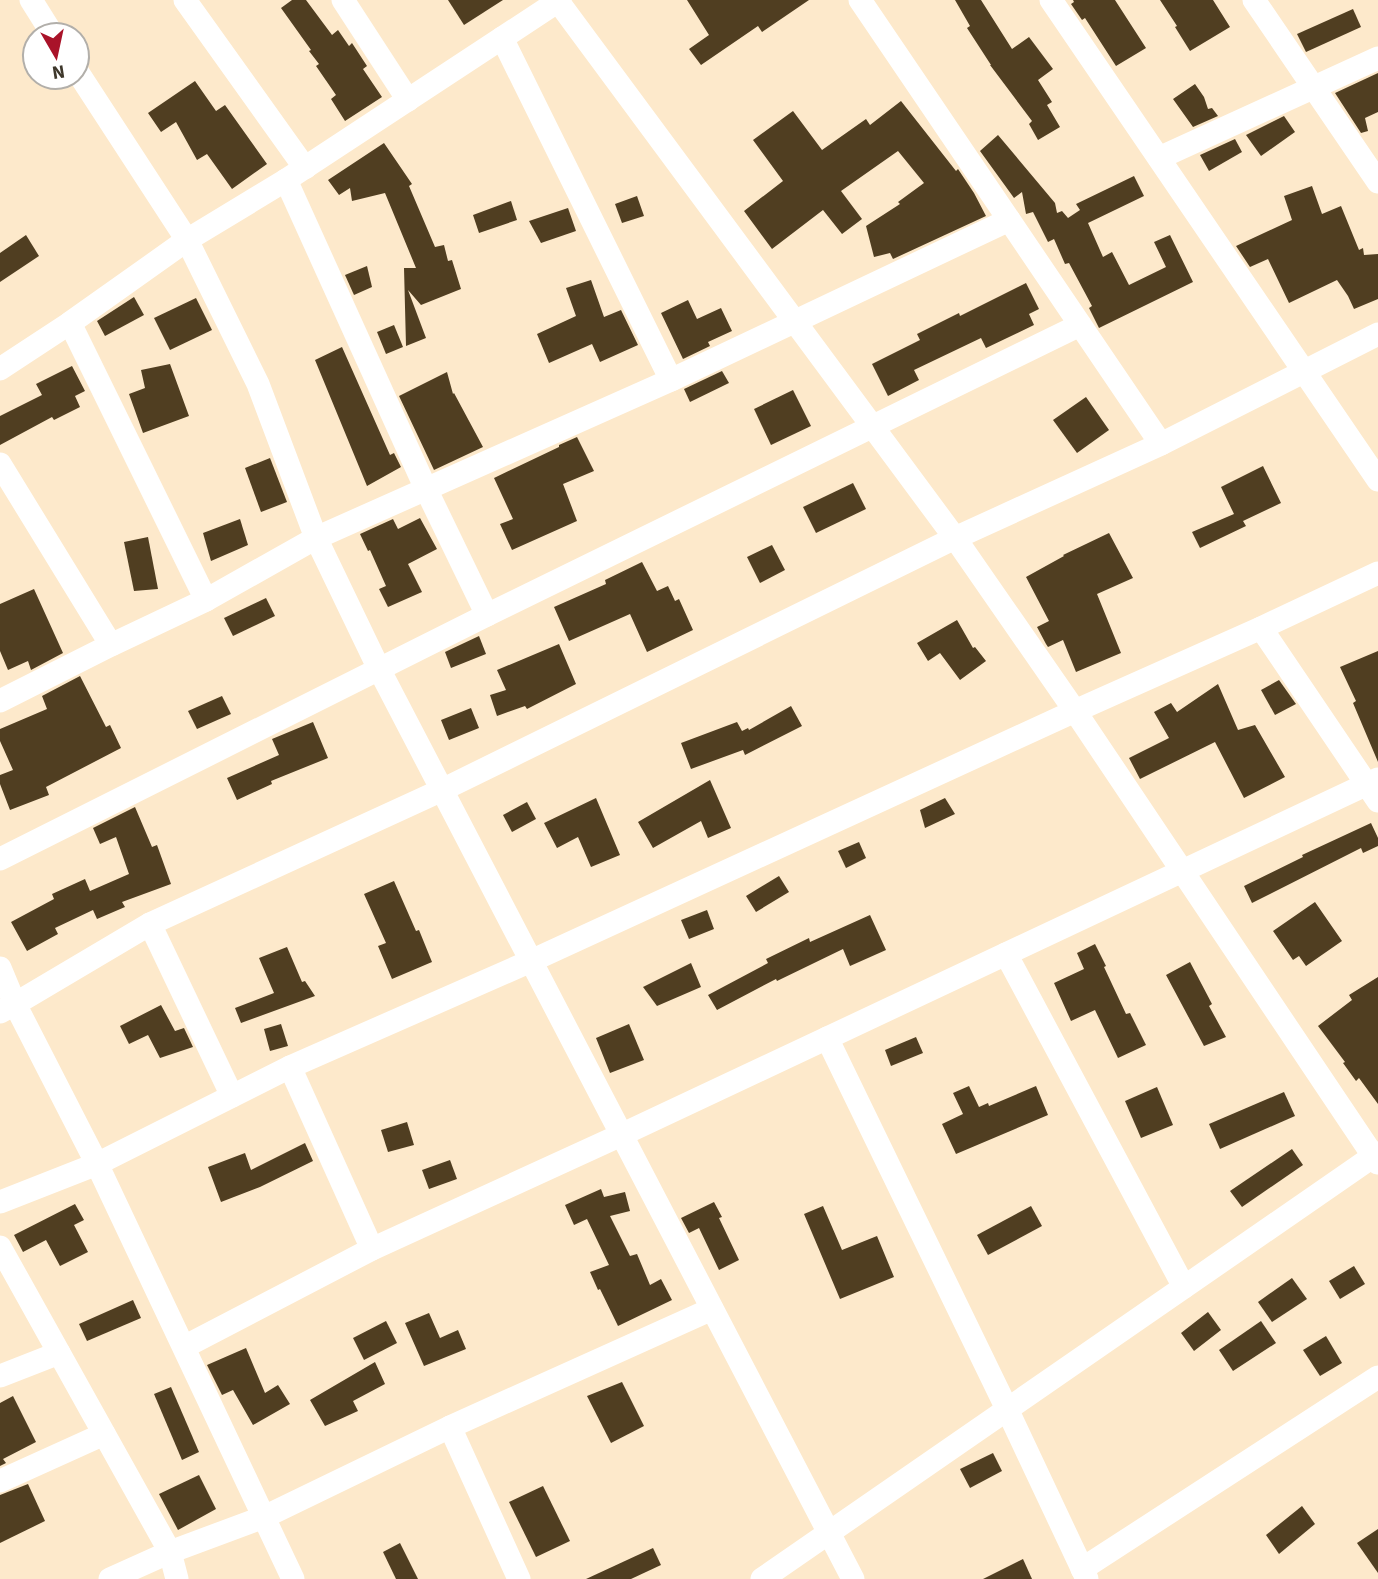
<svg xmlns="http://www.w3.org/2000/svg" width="1378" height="1579" font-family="'Source Sans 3',sans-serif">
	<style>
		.building { fill: #503e21 }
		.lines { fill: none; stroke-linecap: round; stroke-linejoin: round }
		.minor { stroke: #fff; stroke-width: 23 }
	</style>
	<rect width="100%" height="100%" fill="#fde9cb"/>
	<g class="building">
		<path d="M292 0H306L332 35 338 30 349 46 352 43 367 66 363 69 382 97 345 121 331 99 336 95 316 66 319 64 309 51 311 50 281 8Z"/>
		<path d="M448 0H503L464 25Z"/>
		<path d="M687 0H809L762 32 758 26 701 65 689 49 709 35Z"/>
		<path d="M955 0H981L1012 49 1029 37 1053 69 1038 80 1052 102 1047 105 1060 127 1038 140 1029 124 1032 121 990 65H991L967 28 970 26Z"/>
		<path d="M1073 0H1115L1146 48 1116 66 1085 18 1082 20 1071 4 1074 2Z"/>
		<path d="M1160 0H1213L1230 27 1190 51 1175 27 1177 26Z"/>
		<path d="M1353 9 1361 27 1306 52 1297 34Z"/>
		<path d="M1378 73V112L1365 118 1368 131 1361 133 1335 93Z"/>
		<path d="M195 81 216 111 225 105 267 164 232 189 207 154 197 160 176 122 161 132 148 113Z"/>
		<path d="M1195 84 1204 97 1208 109 1212 108 1218 116 1193 127 1173 99Z"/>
		<path d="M901 101 956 171 958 169 974 193 986 216 893 259 890 253 874 257 866 226 900 204 898 202 924 183 898 151 841 191 862 219 842 234 823 210 772 249 744 211 783 181 753 140 793 111 822 150 866 119 870 125Z"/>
		<path d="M1284 116 1295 132 1261 156 1246 135Z"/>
		<path d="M998 135 1055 203 1057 213 1062 211 1068 218 1080 210 1076 204 1134 176 1144 196 1088 223 1103 257 1112 252 1129 285 1166 267 1154 242 1170 235 1193 282 1099 328 1089 308 1092 306 1069 263 1065 264 1054 239 1048 242 1033 212 1026 214 1022 192 1014 198 980 151Z"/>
		<path d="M1235 139 1242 152 1209 171 1200 155Z"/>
		<path d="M384 143 412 184 409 186 435 247 444 245 448 261 452 260 461 289 421 305 408 290 426 338 406 346 404 268H416L385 193 352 201 350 188 339 195 328 180Z"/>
		<path d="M1312 186 1322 214 1341 206 1359 250 1363 248 1364 255 1378 254V299L1354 309 1348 296 1337 280 1289 303 1268 259 1250 267 1236 246 1292 220 1284 196Z"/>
		<path d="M637 196 644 216 622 223 615 204Z"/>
		<path d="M511 201 517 220 479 233 473 215Z"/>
		<path d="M568 208 576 231 541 243 529 221Z"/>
		<path d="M26 235 39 256 0 282V253Z"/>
		<path d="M367 266 372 287 354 295 345 275Z"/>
		<path d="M591 280 604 317 621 310 638 345 600 362 592 344 549 363 537 334 576 316 566 288Z"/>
		<path d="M1026 283 1039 309 1029 314 1034 325 986 348 981 338 914 370 919 380 888 396 872 364 920 340 917 334 959 313 960 316Z"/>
		<path d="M134 297 144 315 105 336 97 321Z"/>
		<path d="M196 298 212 330 170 350 154 318Z"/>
		<path d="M688 300 697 319 721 308 732 331 708 342 710 346 683 359 661 313Z"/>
		<path d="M394 325 403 347 386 354 377 332Z"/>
		<path d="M342 347 390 455 394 453 401 467 367 486 315 360Z"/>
		<path d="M170 364 189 416 143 433 129 394 145 388 141 370Z"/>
		<path d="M72 366 85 391 75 396 80 407 54 420 52 417 0 445V416L42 395 36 384Z"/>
		<path d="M722 371 729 383 690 402 684 389Z"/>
		<path d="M447 372 453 394 454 393 483 447 434 470 399 396Z"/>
		<path d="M793 390 811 426 771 445 754 409Z"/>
		<path d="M1086 397 1109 430 1077 453 1053 420Z"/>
		<path d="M577 437 594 471 563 484 577 521 512 550 500 524 513 519 494 478 559 447V445Z"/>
		<path d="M270 458 287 502 261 512 245 468Z"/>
		<path d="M1263 466 1281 503 1243 521 1246 526 1200 548 1192 532 1234 514 1221 487Z"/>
		<path d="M853 483 866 509 816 533 803 507Z"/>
		<path d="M420 518 437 549 408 564 422 592 388 607 379 589 386 586 370 550 368 551 360 534 393 519 398 529Z"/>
		<path d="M240 519 248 545 211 561 203 533Z"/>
		<path d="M1109 533 1133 578 1097 594 1121 653 1076 672 1063 640 1048 647 1046 644 1037 627 1049 621 1026 577 1064 556 1063 555Z"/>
		<path d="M148 537 158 589 134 591 124 542Z"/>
		<path d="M772 545 785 570 760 583 747 557Z"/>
		<path d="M642 562 657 591 668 586 675 601 679 599 693 630 647 652 630 614 569 641 554 607 606 584 605 580Z"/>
		<path d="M34 589 63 653 31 670 28 661 8 670 0 651V604Z"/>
		<path d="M266 598 275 616 233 636 224 618Z"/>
		<path d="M957 620 973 648 975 647 986 661 960 680 940 653 928 661 917 643Z"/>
		<path d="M479 636 486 654 451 668 445 652Z"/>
		<path d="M559 644 576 684 527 709 525 706 497 716 490 695 506 690 497 670Z"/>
		<path d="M1378 651V762L1353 703 1356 701 1340 667Z"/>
		<path d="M80 676 106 727 110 725 121 748 46 787 49 795 10 810 0 784V775L13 770 0 741V729L47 709 42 696Z"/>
		<path d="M1279 680 1296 704 1275 715 1261 690Z"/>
		<path d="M1218 684 1238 730 1255 725 1285 777 1244 798 1215 742 1140 779 1129 758 1169 738 1154 712 1171 703 1177 712Z"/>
		<path d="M222 696 231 714 197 729 188 711Z"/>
		<path d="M791 706 802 726 745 755 743 750 691 769 681 743 737 722 742 731 748 728 749 730Z"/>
		<path d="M471 708 479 728 449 740 441 720Z"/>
		<path d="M313 722 328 758 271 781 272 784 237 800 227 778 279 755 272 739Z"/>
		<path d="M710 780 731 828 708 838 701 821 653 848 638 822Z"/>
		<path d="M596 798 620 855 591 867 578 837 557 848 544 823Z"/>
		<path d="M945 798 955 814 925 828 920 810Z"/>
		<path d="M527 802 536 819 512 832 503 815Z"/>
		<path d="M135 807 152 847 157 845 171 884 122 902 125 907 97 919 93 910 55 928 58 934 27 951 11 922 54 899 52 894 85 879 90 891 129 874 116 837 100 844 93 828Z"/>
		<path d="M1371 823 1378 838V846L1363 853 1361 848 1252 903 1244 886 1303 857 1302 855Z"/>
		<path d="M859 842 866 858 846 868 838 851Z"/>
		<path d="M779 876 789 892 756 912 746 896Z"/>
		<path d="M394 881 416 931 419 930 432 962 392 979 378 946 386 943 364 894Z"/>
		<path d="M1315 902 1342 941 1306 966 1299 956 1293 960 1273 931Z"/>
		<path d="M707 910 714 929 689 939 681 920Z"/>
		<path d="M870 915 886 950 850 966 843 949 777 981 776 979 717 1010 708 995 768 963 766 959 809 938 810 942Z"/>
		<path d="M1095 944 1106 966 1104 967 1126 1014 1130 1013 1146 1045 1118 1058 1095 1010 1071 1021 1054 983 1084 969 1077 953Z"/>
		<path d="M287 947 302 982 305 981 315 996 241 1023 235 1008 274 993 259 958Z"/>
		<path d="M1190 962 1212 1004 1209 1006 1226 1037 1204 1046 1166 975Z"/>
		<path d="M691 963 701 987 657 1006 643 987Z"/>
		<path d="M1378 977V1104L1359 1078 1356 1081 1343 1063 1345 1062 1318 1026 1352 1000 1349 995Z"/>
		<path d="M161 1005 175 1031 184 1028 193 1047 160 1058 148 1035 129 1044 120 1026Z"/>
		<path d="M281 1024 288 1046 270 1051 264 1029Z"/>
		<path d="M629 1024 644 1060 610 1073 596 1038Z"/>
		<path d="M916 1037 923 1053 891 1066 885 1050Z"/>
		<path d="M969 1086 979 1107 988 1103 989 1106 1036 1086 1048 1115 956 1154 942 1124 963 1114 953 1093Z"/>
		<path d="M1157 1087 1173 1125 1141 1138 1125 1101Z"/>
		<path d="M1284 1092 1295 1116 1220 1149 1209 1124Z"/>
		<path d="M407 1122 414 1145 388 1152 381 1130Z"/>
		<path d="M305 1143 313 1161 260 1187 221 1202 208 1167 245 1153 251 1170Z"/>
		<path d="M1292 1149 1303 1165 1242 1207 1230 1191Z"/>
		<path d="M450 1160 457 1179 429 1189 422 1170Z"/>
		<path d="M601 1189 604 1197 625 1192 630 1211 610 1216 630 1256 637 1254 650 1285 661 1279 672 1300 618 1326 600 1289 598 1290 590 1272 609 1265 587 1219 574 1225 565 1205Z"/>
		<path d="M714 1202 722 1217 719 1218 739 1260 719 1270 699 1228 689 1233 681 1218Z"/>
		<path d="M75 1204 84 1220 74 1225 88 1252 60 1266 46 1240 23 1252 14 1235Z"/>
		<path d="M823 1206 842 1250 877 1236 894 1277 840 1299 804 1214Z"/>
		<path d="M1031 1206 1042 1226 988 1255 977 1235Z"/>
		<path d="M1354 1266 1365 1284 1340 1299 1329 1281Z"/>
		<path d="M1292 1278 1307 1299 1272 1322 1258 1302Z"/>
		<path d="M133 1300 141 1318 87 1341 79 1324Z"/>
		<path d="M1208 1312 1221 1330 1194 1351 1181 1333Z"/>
		<path d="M429 1313 440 1338 458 1330 466 1349 424 1366 405 1323Z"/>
		<path d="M386 1321 397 1343 364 1360 353 1338Z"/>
		<path d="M1261 1321 1276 1343 1233 1371 1219 1350Z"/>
		<path d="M1326 1336 1342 1363 1320 1376 1303 1350Z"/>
		<path d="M246 1348 265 1393 278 1385 290 1404 253 1425 233 1390 222 1395 207 1365Z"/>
		<path d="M375 1362 385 1384 353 1401 358 1411 325 1426 310 1400Z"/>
		<path d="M622 1382 644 1426 611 1443 587 1396Z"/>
		<path d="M171 1387 199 1452 182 1460 154 1394Z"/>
		<path d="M13 1396 36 1442 3 1459 6 1463 0 1466V1403Z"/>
		<path d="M993 1453 1002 1471 970 1488 960 1469Z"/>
		<path d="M199 1475 216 1509 178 1530 159 1494Z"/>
		<path d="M28 1484 45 1521 0 1543V1495Z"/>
		<path d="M543 1486 570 1541 536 1557 509 1502Z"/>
		<path d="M1302 1506 1315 1524 1279 1554 1266 1535Z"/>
		<path d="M1378 1529V1573L1357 1543Z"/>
		<path d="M400 1543 418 1579H396L383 1552Z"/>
		<path d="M653 1548 661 1565 631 1579H586Z"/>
		<path d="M1023 1559 1032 1579H983Z"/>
	</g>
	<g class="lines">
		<g class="minor">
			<path d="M31 0 53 35"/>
			<path d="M185 0 305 168"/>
			<path d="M343 0 408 100"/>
			<path d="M557 0 955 538 1075 711 1378 1163"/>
			<path d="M860 0 1161 444"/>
			<path d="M1051 0 1378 480"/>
			<path d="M1254 0 1378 182"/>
			<path d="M502 38 671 380"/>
			<path d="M77 71 187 240 258 384 316 538 379 669 853 1579"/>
			<path d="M1159 158 1378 58"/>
			<path d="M286 180 426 489 487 615"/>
			<path d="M70 323 206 600"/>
			<path d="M0 369 70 323 187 240 286 180 560 0"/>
			<path d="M0 464 111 645"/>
			<path d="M1261 628 1378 801"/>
			<path d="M0 701 111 645 206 600 316 538 671 380 1009 220"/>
			<path d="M0 859 487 615 1080 325"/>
			<path d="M150 924 232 1096"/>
			<path d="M1006 954 1184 1287"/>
			<path d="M0 968 15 1004 97 1164 293 1579"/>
			<path d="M0 1012 15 1004 150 924 442 790 955 538 1161 444 1378 334"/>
			<path d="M827 1038 1007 1409 1087 1579"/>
			<path d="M290 1067 372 1249"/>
			<path d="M0 1202 97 1164 290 1067 531 961 1075 711 1261 628 1378 573"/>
			<path d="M0 1247 170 1552 177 1579"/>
			<path d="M184 1347 372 1249 621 1135 1378 779"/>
			<path d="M0 1376 59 1353"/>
			<path d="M450 1427 519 1579"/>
			<path d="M0 1481 104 1434"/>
			<path d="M1082 1569 1378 1377"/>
			<path d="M110 1579 170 1552 264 1517 450 1427 712 1309"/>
			<path d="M762 1579 1378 1153"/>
		</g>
	</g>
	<g transform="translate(56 56) rotate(171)"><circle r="33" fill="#ffffff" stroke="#b2afaa" stroke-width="2"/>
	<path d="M0-5L12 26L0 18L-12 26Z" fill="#a91329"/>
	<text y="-10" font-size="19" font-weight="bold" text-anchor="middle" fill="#3e372b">N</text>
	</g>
</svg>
